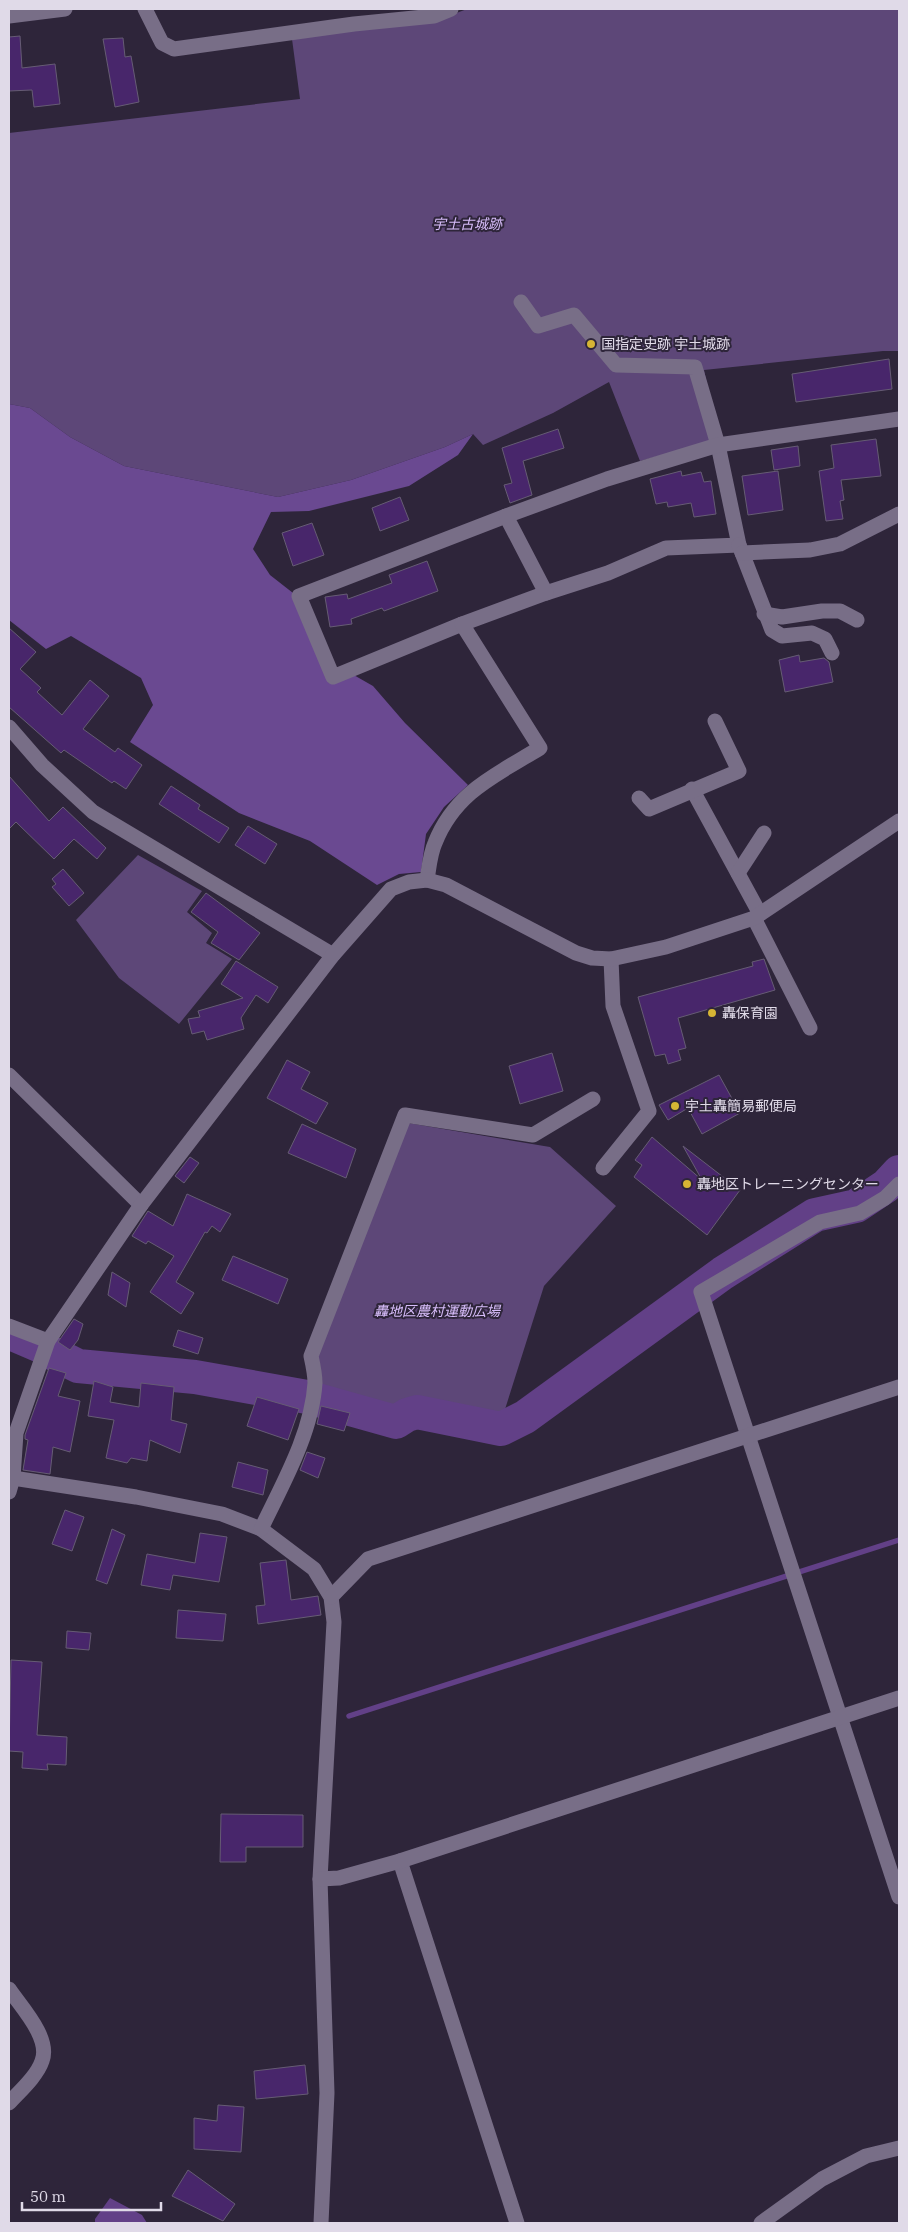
<svg xmlns="http://www.w3.org/2000/svg" width="908" height="2232" font-family="'IBM Plex Serif','Noto Sans JP',serif">
	<style>
		.green { fill: #5d4778 }
		.forest { fill: #6a4991 }
		.water { fill: #624087 }
		.lines { fill: none; stroke-linecap: round; stroke-linejoin: round }
		.stream { stroke: #624087; stroke-width: 5.5 }
		.canal { stroke: #624087; stroke-width: 20 }
		.river { stroke: #624087; stroke-width: 34 }
		.building { fill: #48266b; stroke: #665c74 }
		.minor { stroke: #786e87; stroke-width: 15 }
		.poi-dot { fill: #d6b534; stroke: #2e253a; stroke-width: 2 }
		.labels { text-anchor: middle; stroke-width: 4; stroke-linejoin: round; paint-order: stroke }
		.park-label { font-size: 14px; font-style: italic; fill: #d6bcf9; stroke: #2e253a }
		.poi-label { font-size: 14px; fill: #e0dae8; stroke: #2e253a; text-anchor: start }
	</style>
	<rect width="100%" height="100%" fill="#2e253a"/>
	<g class="green">
		<path d="M467 9H899V351H883L704 370 719 440 640 461 609 382 553 413 483 445 473 434 445 447 351 480 278 497 124 466 70 437 30 408 9 404V133L300 99 292 39 441 19Z"/>
		<path d="M138 855 202 891 187 912 212 933 206 943 232 959 179 1024 119 978 76 920Z"/>
		<path d="M408 1123 550 1147 616 1206 544 1286 501 1422 404 1404 398 1417 318 1394 316 1359Z"/>
	</g>
	<path class="forest" d="M9 404 30 408 70 437 124 466 278 497 351 480 445 447 473 434 458 455 409 486 309 511 271 512 253 549 270 575 293 593 329 683 352 674 373 686 405 723 468 785 444 807 426 834 421 872 399 874 377 885 310 841 239 813 130 742 153 705 141 678 71 636 46 649 9 620Z"/>
	<path class="water" d="M110 2198 142 2215 147 2223H95V2219Z"/>
	<g class="lines">
		<path class="stream" d="M349 1716 899 1540"/>
		<path class="canal" d="M9 1340 37 1352"/>
		<path class="river" d="M54 1354 78 1366 195 1377 307 1397 396 1422 407 1415 417 1412 501 1429 525 1417 723 1273 815 1215 856 1206 886 1186 899 1172"/>
	</g>
	<g class="building">
		<path d="M20 36 22 68 55 64 60 104 34 107 32 90 9 91V37Z"/>
		<path d="M123 38 125 57 131 56 139 102 115 107 103 39Z"/>
		<path d="M889 359 892 389 796 402 792 374Z"/>
		<path d="M558 429 564 448 523 461 532 495 510 503 504 485 512 483 502 448Z"/>
		<path d="M876 439 881 476 841 480 844 500 840 501 843 519 826 521 819 471 834 468 831 445Z"/>
		<path d="M798 446 800 466 774 470 771 450Z"/>
		<path d="M681 471 682 476 701 472 704 482 711 481 716 514 694 517 691 503 668 507 667 502 656 504 650 479Z"/>
		<path d="M778 471 783 510 748 515 742 476Z"/>
		<path d="M400 497 409 520 380 531 372 508Z"/>
		<path d="M312 523 324 555 293 566 282 533Z"/>
		<path d="M427 561 438 591 384 611 382 608 351 619 352 624 330 627 325 597 347 594 348 599 392 583 389 575Z"/>
		<path d="M9 628 36 652 20 669 41 688 37 692 62 715 90 680 109 696 83 729 115 752 118 748 142 765 126 789 114 781 112 783 64 750 61 753 9 707Z"/>
		<path d="M799 655 800 662 824 658 829 662 833 682 785 692 779 660Z"/>
		<path d="M9 776 49 821 63 807 106 848 97 859 74 839 54 859 16 822 9 829Z"/>
		<path d="M171 786 200 805 198 809 229 828 219 843 159 804Z"/>
		<path d="M248 826 277 844 265 864 235 845Z"/>
		<path d="M63 869 84 893 69 906 52 887 56 884 52 879Z"/>
		<path d="M206 893 260 933 239 960 211 943 218 932 191 912Z"/>
		<path d="M764 959 775 990 678 1018 686 1048 678 1050 681 1060 668 1064 665 1054 655 1056 638 997 753 966 752 962Z"/>
		<path d="M236 961 278 987 268 1003 256 995 241 1018 244 1029 207 1040 204 1031 192 1034 188 1019 200 1017 198 1011 243 998 221 984Z"/>
		<path d="M552 1053 563 1091 520 1104 509 1066Z"/>
		<path d="M287 1060 310 1072 301 1089 328 1103 316 1124 267 1098Z"/>
		<path d="M719 1075 740 1113 702 1134 688 1108 668 1120 659 1105Z"/>
		<path d="M302 1124 356 1149 346 1178 288 1153Z"/>
		<path d="M652 1137 702 1180 683 1146 740 1190 707 1235 634 1177 642 1165 635 1160Z"/>
		<path d="M190 1157 199 1163 184 1183 175 1176Z"/>
		<path d="M187 1194 231 1214 220 1232 212 1226 207 1233 205 1232 176 1282 194 1293 181 1314 150 1292 174 1256 148 1241 146 1244 132 1236 148 1211 173 1226Z"/>
		<path d="M233 1256 288 1279 278 1304 222 1280Z"/>
		<path d="M112 1272 130 1283 126 1307 108 1295Z"/>
		<path d="M74 1319 83 1324 78 1340 70 1350 58 1342Z"/>
		<path d="M178 1330 203 1338 198 1354 173 1346Z"/>
		<path d="M49 1368 66 1373 58 1396 80 1401 70 1452 53 1447 50 1474 23 1470 28 1440 25 1439V1435Z"/>
		<path d="M94 1381 113 1387 110 1402 139 1407 141 1383 174 1387 171 1420 187 1424 180 1453 150 1440 147 1461 131 1458 127 1463 106 1458 114 1420 88 1416Z"/>
		<path d="M257 1397 299 1409 288 1440 247 1426Z"/>
		<path d="M321 1406 350 1413 344 1431 317 1424Z"/>
		<path d="M307 1452 325 1458 318 1478 300 1470Z"/>
		<path d="M238 1462 268 1470 263 1495 232 1487Z"/>
		<path d="M65 1510 84 1517 72 1551 52 1544Z"/>
		<path d="M112 1529 125 1535 107 1584 96 1580Z"/>
		<path d="M200 1533 227 1537 219 1582 173 1575 170 1590 141 1585 147 1554 195 1563Z"/>
		<path d="M286 1560 291 1600 318 1596 321 1615 258 1624 256 1606 265 1605 260 1563Z"/>
		<path d="M178 1610 226 1614 223 1641 176 1638Z"/>
		<path d="M67 1631 91 1633 89 1650 66 1648Z"/>
		<path d="M11 1660 42 1662 37 1735 67 1737 66 1765 47 1764 48 1770 22 1768 23 1752 9 1751Z"/>
		<path d="M221 1814 303 1815V1847H246V1862H220Z"/>
		<path d="M305 2065 308 2094 256 2099 254 2071Z"/>
		<path d="M218 2105 244 2107 241 2152 194 2149V2118L217 2121Z"/>
		<path d="M188 2170 235 2204 223 2221 172 2196Z"/>
	</g>
	<g class="lines">
		<g class="minor">
			<path d="M145 9 162 43 174 49 354 24 434 16 451 9"/>
			<path d="M9 16 65 9"/>
			<path d="M521 302 538 326 574 315 616 365 695 367 718 445 739 545 666 548 608 573 546 593"/>
			<path d="M739 545 772 630 782 636 812 633 825 639 832 653"/>
			<path d="M742 553 810 550 840 544 899 514"/>
			<path d="M764 614 782 617 822 611H840L857 620"/>
			<path d="M462 624 333 677 299 596 506 516"/>
			<path d="M9 727 42 765 93 812 333 955"/>
			<path d="M692 789 760 914"/>
			<path d="M639 798 649 809 739 771 715 721"/>
			<path d="M738 873 764 833"/>
			<path d="M427 880C429 868 430 854 435 843 455 792 496 775 540 748L462 624 546 593 506 516 607 479 718 445 899 419"/>
			<path d="M754 918 810 1028"/>
			<path d="M9 1075 141 1205"/>
			<path d="M603 1168 649 1111 613 1006 611 959"/>
			<path d="M899 1184 885 1198 860 1213 820 1222 701 1292 899 1897"/>
			<path d="M9 1326 48 1341"/>
			<path d="M13 1478 136 1497 222 1514 261 1529 314 1569 331 1597 334 1622 320 1879 327 2093 321 2223"/>
			<path d="M9 1492 13 1478 16 1433 48 1341 141 1205 333 955 391 889 409 882 427 880 446 885 576 953 592 958 611 959 666 947 754 918 899 821"/>
			<path d="M261 1529C282 1485 312 1433 315 1383 315 1374 313 1365 311 1356L405 1115 533 1135 593 1099"/>
			<path d="M331 1597 368 1559 899 1387"/>
			<path d="M400 1861 517 2223"/>
			<path d="M320 1879 339 1878 400 1861 899 1698"/>
			<path d="M9 1989C21 2007 51 2038 42 2061 37 2076 20 2091 9 2103"/>
			<path d="M761 2223 822 2179 866 2156 899 2148"/>
		</g>
	</g>
	<g class="poi-dot">
		<circle cx="591" cy="344" r="5"/>
		<circle cx="712" cy="1013" r="5"/>
		<circle cx="675" cy="1106" r="5"/>
		<circle cx="687" cy="1184" r="5"/>
	</g>
	<g class="labels">
		<g class="park-label">
			<text x="467" y="229">宇土古城跡</text>
			<text x="437" y="1316">轟地区農村運動広場</text>
		</g>
		<g class="poi-label">
			<text x="601" y="349">国指定史跡 宇土城跡</text>
			<text x="722" y="1018">轟保育園</text>
			<text x="685" y="1111">宇土轟簡易郵便局</text>
			<text x="697" y="1189">轟地区トレーニングセンター</text>
		</g>
	</g>
	<rect width="908" height="2232" fill="none" stroke="#e0dae8" stroke-width="20"/>
	<path d="M22 2202v8h139v-8" fill="none" stroke="#e0dae8" stroke-width="2.5"/>
	<text x="30" y="2202" font-size="15" fill="#e0dae8" stroke="#2e253a" stroke-width="4" paint-order="stroke">50 m</text>
</svg>
